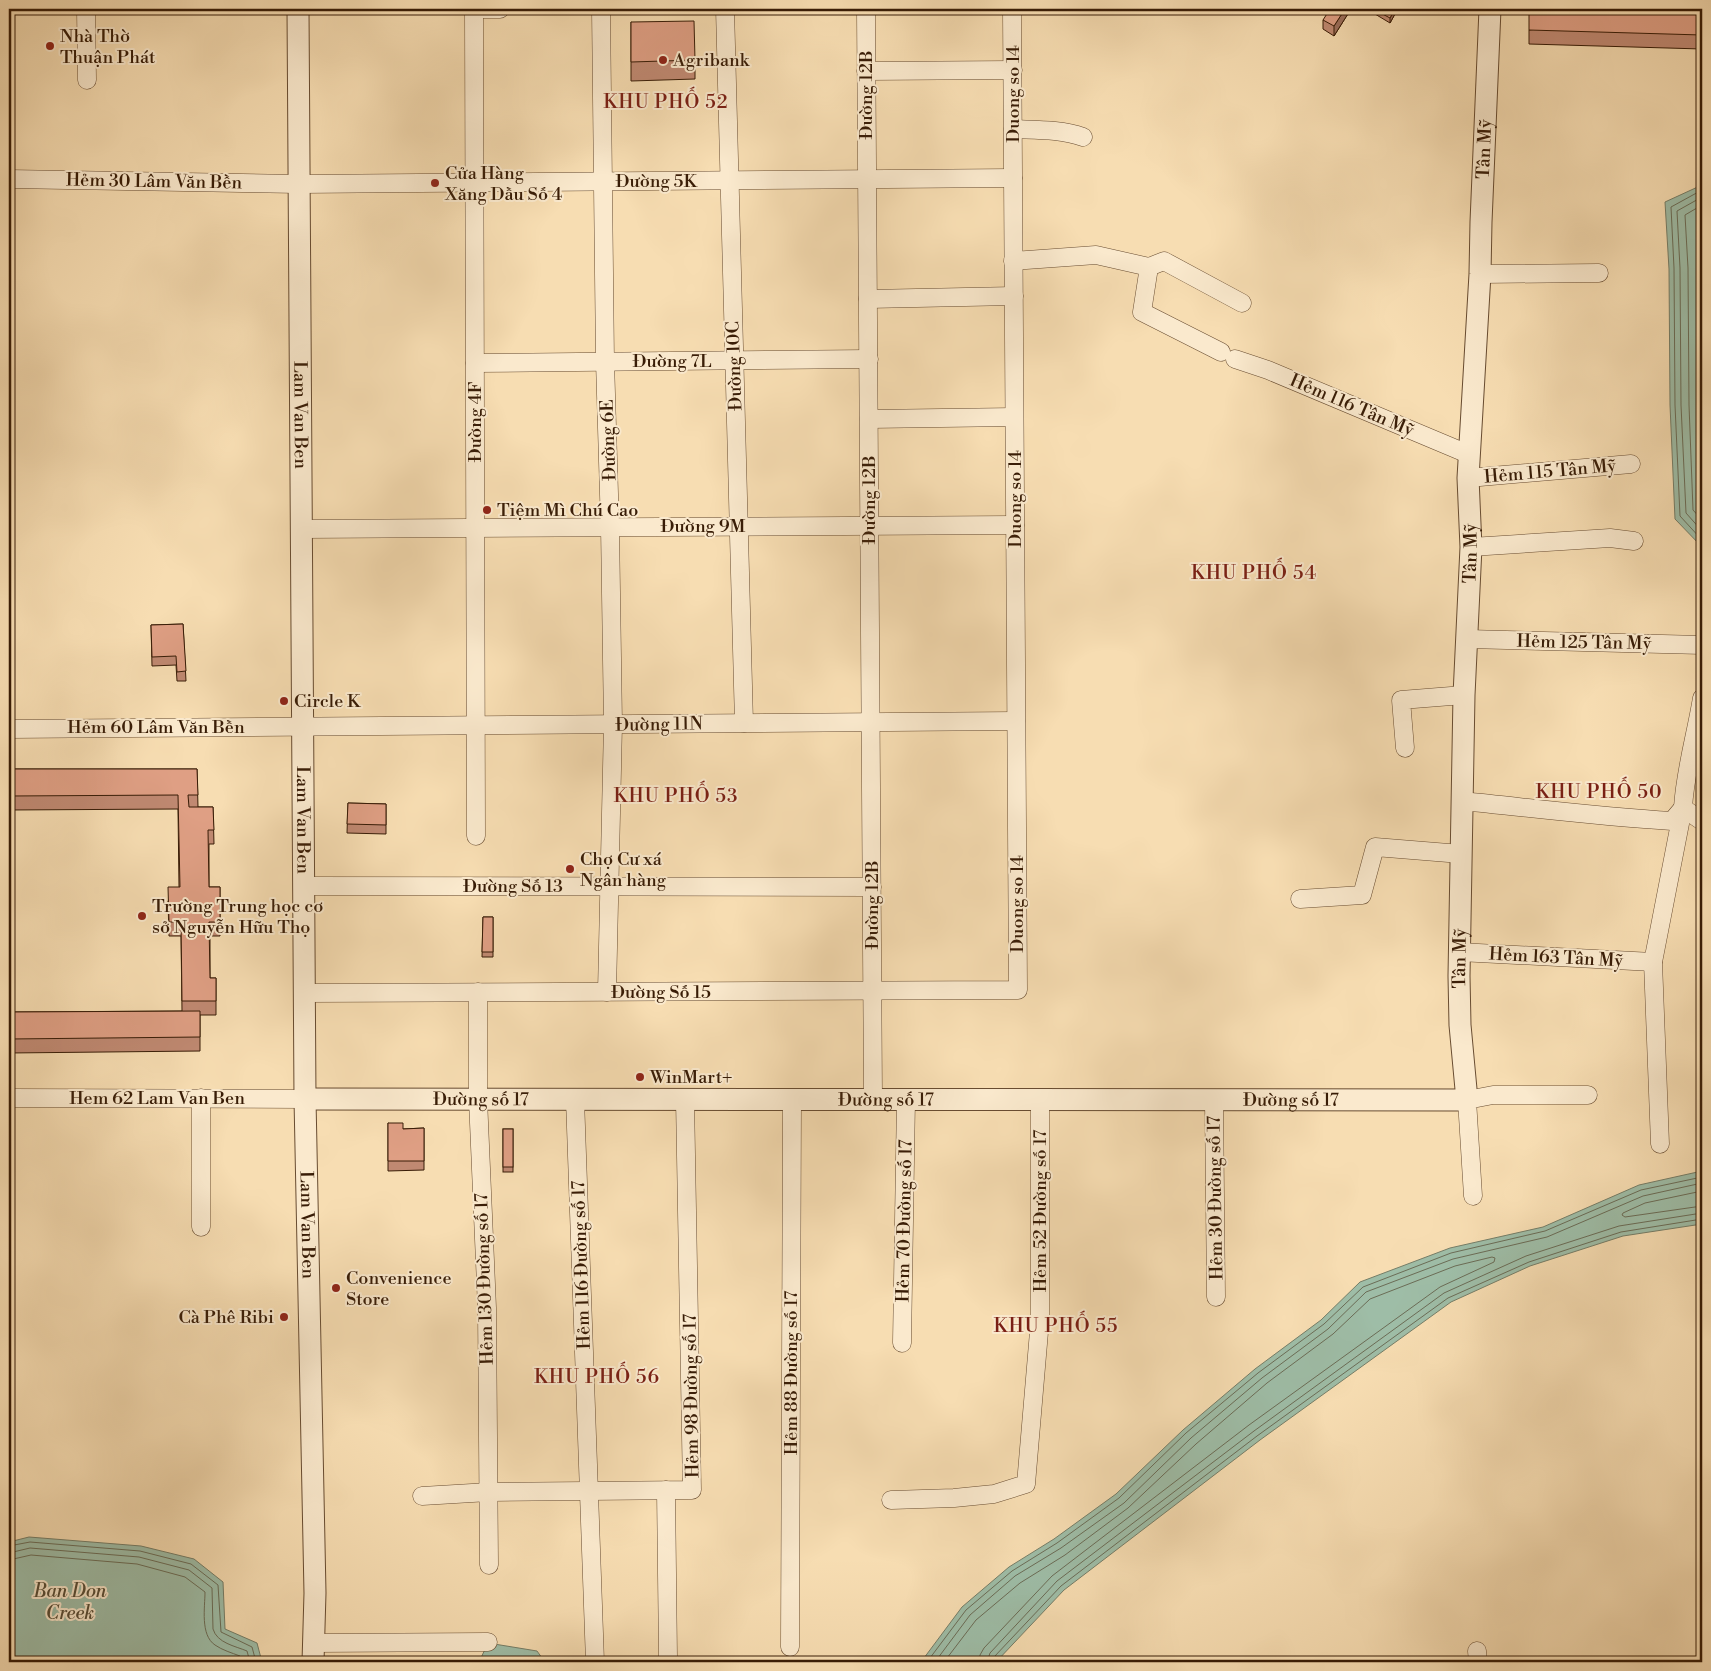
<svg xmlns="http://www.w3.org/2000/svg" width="1711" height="1671" font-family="'Libre Bodoni',serif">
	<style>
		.water { fill: #9ebda7; stroke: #757d67 }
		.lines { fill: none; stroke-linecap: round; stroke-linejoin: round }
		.shore { stroke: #6b6c56; stroke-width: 1 }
		.minor-casing { stroke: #684c31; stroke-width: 19 }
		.tertiary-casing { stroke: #684c31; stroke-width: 23 }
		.minor { stroke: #fae9cd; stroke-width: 18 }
		.tertiary { stroke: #fae9cd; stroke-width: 21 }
		.wall { fill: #c08972; stroke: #381c06 }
		.shaded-wall { fill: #9c6f5c; stroke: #381c06 }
		.building { fill: #df9f84; stroke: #381c06 }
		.poi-dot { fill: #8f2418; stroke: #fae9cd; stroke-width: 2 }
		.labels { text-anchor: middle; stroke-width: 4; stroke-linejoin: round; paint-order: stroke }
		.poi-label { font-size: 18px; fill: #381c06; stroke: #fae9cd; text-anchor: start }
		.street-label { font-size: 18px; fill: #381c06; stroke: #fae9cd }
		.neighbourhood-label { font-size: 19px; letter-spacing: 1px; fill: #7a1f14; stroke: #fae9cd }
		.water-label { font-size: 19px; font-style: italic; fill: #574c36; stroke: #fae9cd }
	</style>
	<rect width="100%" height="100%" fill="#f7ddb2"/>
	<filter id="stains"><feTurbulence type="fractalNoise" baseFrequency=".004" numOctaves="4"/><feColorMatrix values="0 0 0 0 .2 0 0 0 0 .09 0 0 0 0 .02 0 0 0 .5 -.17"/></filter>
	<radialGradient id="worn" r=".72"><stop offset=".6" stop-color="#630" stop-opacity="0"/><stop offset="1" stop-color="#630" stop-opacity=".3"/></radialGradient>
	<g class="water">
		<path d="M1702 185V547L1675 519 1670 405 1669 269 1665 202Z"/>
		<path d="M1702 1171V1224L1623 1236 1530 1266 1451 1302 1260 1440 1064 1590 996 1662H921L962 1607 1009 1567 1054 1539 1116 1494 1183 1430 1255 1369 1321 1320 1360 1282 1450 1248 1543 1227 1639 1185Z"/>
		<path d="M29 1537 141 1546 194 1559 223 1582 225 1629 257 1643 262 1662H9V1542Z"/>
		<path d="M488 1643 537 1651 545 1662H479Z"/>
	</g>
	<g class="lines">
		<g class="shore">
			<path d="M1702 190 1671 207 1674 268 1675 405 1680 516 1702 540"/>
			<path d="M1702 197 1677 211 1680 268 1681 405 1686 513 1702 531"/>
			<path d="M1702 205 1685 215 1688 268 1689 405 1693 510 1702 520"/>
			<path d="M1702 1191 1645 1203 1623 1213 1622 1215 1625 1217 1702 1206"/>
			<path d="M9 1546 30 1542 140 1551 191 1564 218 1585 221 1632 252 1647 256 1662"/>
			<path d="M9 1553 30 1548 139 1557 189 1570 212 1588 213 1629C217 1643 235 1646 247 1651L250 1662"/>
			<path d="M9 1560 31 1555 137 1564 185 1577 205 1592C205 1607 200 1635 215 1645 222 1650 232 1653 240 1656L242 1662"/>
			<path d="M927 1662 966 1610 1012 1571 1057 1543 1119 1498 1186 1433 1258 1373 1324 1324 1363 1287 1451 1253 1545 1231 1641 1190 1702 1177"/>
			<path d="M935 1662 970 1615 1015 1576 1061 1548 1124 1503 1191 1438 1262 1378 1328 1329 1366 1292 1453 1259 1547 1237 1643 1196 1702 1183"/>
			<path d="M944 1662 976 1620 1020 1583 1065 1555 1128 1508 1196 1444 1267 1383 1333 1334 1370 1299 1455 1266 1492 1257 1495 1258 1494 1262 1440 1287 1249 1425 1052 1576 984 1648 980 1655 979 1662"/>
			<path d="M987 1662 990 1653 1057 1581 1254 1431 1444 1293 1526 1256 1619 1226 1702 1213"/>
			<path d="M993 1662 994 1657 1061 1586 1257 1436 1448 1298 1529 1262 1621 1232 1702 1219"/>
		</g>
		<defs>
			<g id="minor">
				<path d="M86 9 87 80"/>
				<path d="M474 9 476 836"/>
				<path d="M474 9H500"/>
				<path d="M601 9 605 361 610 527 613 724 607 992"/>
				<path d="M725 9 744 723"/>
				<path d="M866 9 873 1099"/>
				<path d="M866 71 1013 70"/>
				<path d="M1013 129C1036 130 1061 129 1083 137"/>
				<path d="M9 179 299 184 1013 178"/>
				<path d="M1013 261 1096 255 1149 267 1142 312 1221 352"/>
				<path d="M1149 267 1164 261 1242 303"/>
				<path d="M1480 274 1599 273"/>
				<path d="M868 299 1014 296"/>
				<path d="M1235 359 1268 370 1468 454"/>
				<path d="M475 363 869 359"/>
				<path d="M869 419 1014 417"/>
				<path d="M1468 478 1631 464"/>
				<path d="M302 529 1015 525"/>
				<path d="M1471 547 1610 538 1634 541"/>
				<path d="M1467 639 1702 645"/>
				<path d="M1702 698C1696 735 1685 771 1683 808L1702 821"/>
				<path d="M9 729 1016 721"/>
				<path d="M1405 748 1401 700 1464 695"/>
				<path d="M1462 801C1532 808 1602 817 1672 821L1683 808"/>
				<path d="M304 886 872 887"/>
				<path d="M1300 899 1362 895 1375 847 1461 854"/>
				<path d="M1459 952 1653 962"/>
				<path d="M478 992V1099L487 1308 489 1565"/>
				<path d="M305 993 1018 990 1012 9"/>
				<path d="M9 1098 305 1099"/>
				<path d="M201 1098V1227"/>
				<path d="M575 1099 595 1662"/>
				<path d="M1214 1099 1216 1297"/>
				<path d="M1660 1144 1653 962 1683 808"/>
				<path d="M1473 1196 1467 1100 1493 1095H1588"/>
				<path d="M902 1343 906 1099"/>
				<path d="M666 1490 668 1657"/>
				<path d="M422 1496 489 1492 692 1490 685 1099"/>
				<path d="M891 1500 954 1498 994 1494 1026 1484 1040 1320V1099"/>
				<path d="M313 1643 488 1642"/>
				<path d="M790 1647 792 1099"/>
				<path d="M1477 1651 1478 1662"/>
			</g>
			<g id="tertiary">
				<path id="s1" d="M298 9 305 1099 315 1593 313 1662"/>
				<path id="s2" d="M305 1099 1467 1100 1460 1025 1459 976 1464 695 1471 547 1468 478 1480 274 1481 222 1490 9"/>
			</g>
		</defs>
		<use href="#minor" class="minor-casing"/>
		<use href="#tertiary" class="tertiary-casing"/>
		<use href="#minor" class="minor"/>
		<use href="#tertiary" class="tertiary"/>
	</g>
	<g class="wall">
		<path d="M1351 9 1334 36 1323 29V20Z"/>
		<path d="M1702 9V49L1529 44V30Z"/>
		<path d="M1375 10 1395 14 1390 23 1375 14Z"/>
		<path d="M631 22 695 60V79L631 81Z"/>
		<path d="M183 624 186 681H177L176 665 152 666 151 625Z"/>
		<path d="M9 769H197L198 807H213L214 844H209V887H220V936H210V978H216V1015H200V1051L9 1053V1012L182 1011 181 936H169L168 901 179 887 178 809 9 810Z"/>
		<path d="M348 803 386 804V834L347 833Z"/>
		<path d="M483 917H493V957H482Z"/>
		<path d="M388 1123 403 1129 424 1128V1170L388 1171Z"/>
		<rect x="503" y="1129" width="10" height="43"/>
	</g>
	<g class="shaded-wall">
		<path d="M1345 9H1351L1334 36V26Z"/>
		<path d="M1395 9V14L1390 23V18Z"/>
	</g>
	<g class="building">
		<path d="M1330 9H1345L1334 26 1323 20Z"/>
		<path d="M1375 9H1395L1390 18 1375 10Z"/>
		<path d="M1529 9H1702V35L1529 30Z"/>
		<path d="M694 21 695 60 631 62V22Z"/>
		<path d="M183 624 186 671 177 672 176 656 152 657 151 625Z"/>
		<path d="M9 769H197L198 795H188L189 807H213L214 830H208L209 887H220V922H209L210 978H216V1001H182L181 922H169L168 887H180L178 795 9 796Z"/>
		<path d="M348 803 386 804V825L347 824Z"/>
		<path d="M483 917H493V952H482Z"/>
		<path d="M200 1011V1037L9 1039V1012Z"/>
		<path d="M388 1123H403V1129L424 1128V1161H388Z"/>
		<rect x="503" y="1129" width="10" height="38"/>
	</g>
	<g class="poi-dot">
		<circle cx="50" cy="46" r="5"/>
		<circle cx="663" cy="60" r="5"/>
		<circle cx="435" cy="183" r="5"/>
		<circle cx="487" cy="510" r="5"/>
		<circle cx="284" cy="701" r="5"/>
		<circle cx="570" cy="869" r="5"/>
		<circle cx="142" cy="916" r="5"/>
		<circle cx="640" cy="1077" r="5"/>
		<circle cx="336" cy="1288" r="5"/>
		<circle cx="284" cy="1317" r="5"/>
	</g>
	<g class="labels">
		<g class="poi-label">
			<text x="60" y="42">Nhà Thờ<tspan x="60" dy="21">Thuận Phát</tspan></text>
			<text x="673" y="66">Agribank</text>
			<text x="445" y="179">Cửa Hàng<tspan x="445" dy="21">Xăng Dầu Số 4</tspan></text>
			<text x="497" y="516">Tiệm Mì Chú Cao</text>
			<text x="294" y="707">Circle K</text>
			<text x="580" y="865">Chợ Cư xá<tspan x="580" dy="21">Ngân hàng</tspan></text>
			<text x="152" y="912">Trường Trung học cơ<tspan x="152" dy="21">sở Nguyễn Hữu Thọ</tspan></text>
			<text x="650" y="1083">WinMart+</text>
			<text x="346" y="1284">Convenience<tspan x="346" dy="21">Store</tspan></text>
			<text x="274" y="1323" text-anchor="end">Cà Phê Ribi</text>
		</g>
		<g class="street-label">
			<text transform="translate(1013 94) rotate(-90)" y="6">Duong so 14</text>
			<text transform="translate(866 95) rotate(-90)" y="6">Đường 12B</text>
			<text dy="6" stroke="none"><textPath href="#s2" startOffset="2114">Tân Mỹ</textPath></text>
			<text transform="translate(154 181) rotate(1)" y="6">Hẻm 30 Lâm Văn Bền</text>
			<text x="656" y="187">Đường 5K</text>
			<text x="672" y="367">Đường 7L</text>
			<text transform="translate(734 366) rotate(-92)" y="6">Đường 10C</text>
			<text transform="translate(1352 405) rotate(23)" y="6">Hẻm 116 Tân Mỹ</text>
			<text dy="6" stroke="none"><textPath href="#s1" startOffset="406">Lam Van Ben</textPath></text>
			<text transform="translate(475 422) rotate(-90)" y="6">Đường 4F</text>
			<text transform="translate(608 440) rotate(-92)" y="6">Đường 6E</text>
			<text transform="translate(1550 471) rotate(-5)" y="6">Hẻm 115 Tân Mỹ</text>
			<text transform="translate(1015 499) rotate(-90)" y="6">Duong so 14</text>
			<text transform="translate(869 500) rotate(-90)" y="6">Đường 12B</text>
			<text x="703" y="532">Đường 9M</text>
			<text dy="6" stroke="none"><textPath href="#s2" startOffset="1709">Tân Mỹ</textPath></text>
			<text transform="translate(1584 642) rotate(1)" y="6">Hẻm 125 Tân Mỹ</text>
			<text transform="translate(659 724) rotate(-1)" y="6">Đường 11N</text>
			<text x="156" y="733">Hẻm 60 Lâm Văn Bền</text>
			<text dy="6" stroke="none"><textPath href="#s1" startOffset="811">Lam Van Ben</textPath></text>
			<text x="513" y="892">Đường Số 13</text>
			<text transform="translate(1017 904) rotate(-90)" y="6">Duong so 14</text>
			<text transform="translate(872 905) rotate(-90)" y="6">Đường 12B</text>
			<text transform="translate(1556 957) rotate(3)" y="6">Hẻm 163 Tân Mỹ</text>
			<text dy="6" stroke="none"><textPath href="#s2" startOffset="1304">Tân Mỹ</textPath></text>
			<text x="661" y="998">Đường Số 15</text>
			<text x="157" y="1104">Hem 62 Lam Van Ben</text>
			<text dy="6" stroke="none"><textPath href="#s2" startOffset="176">Đường số 17</textPath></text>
			<text dy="6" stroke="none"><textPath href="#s2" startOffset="581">Đường số 17</textPath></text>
			<text dy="6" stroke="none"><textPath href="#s2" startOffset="986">Đường số 17</textPath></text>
			<text transform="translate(1215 1198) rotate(-91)" y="6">Hẻm 30 Đường số 17</text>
			<text transform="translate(1040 1211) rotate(-90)" y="6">Hẻm 52 Đường số 17</text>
			<text transform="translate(904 1221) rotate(-89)" y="6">Hẻm 70 Đường số 17</text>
			<text dy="6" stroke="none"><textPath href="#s1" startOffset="1216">Lam Van Ben</textPath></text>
			<text transform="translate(581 1265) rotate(-92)" y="6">Hẻm 116 Đường số 17</text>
			<text transform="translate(484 1279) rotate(-92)" y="6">Hẻm 130 Đường số 17</text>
			<text transform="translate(791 1373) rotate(-90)" y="6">Hẻm 88 Đường số 17</text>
			<text transform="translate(691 1396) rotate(-91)" y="6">Hẻm 98 Đường số 17</text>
		</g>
		<g class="neighbourhood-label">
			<text x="666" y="108">KHU PHỐ 52</text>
			<text x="1254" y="579">KHU PHỐ 54</text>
			<text x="1599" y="798">KHU PHỐ 50</text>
			<text x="676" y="802">KHU PHỐ 53</text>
			<text x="1056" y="1332">KHU PHỐ 55</text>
			<text x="597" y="1383">KHU PHỐ 56</text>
		</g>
		<g class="water-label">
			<text x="70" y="1597">Ban Don<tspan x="70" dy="22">Creek</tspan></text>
		</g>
	</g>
	<rect width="1711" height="1671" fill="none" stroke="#f7ddb2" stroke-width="30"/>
	<rect x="10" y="10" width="1691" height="1651" fill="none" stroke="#381c06" stroke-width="2.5"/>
	<rect x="15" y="15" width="1681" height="1641" fill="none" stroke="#381c06"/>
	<rect width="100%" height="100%" filter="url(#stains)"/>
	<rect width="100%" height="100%" fill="url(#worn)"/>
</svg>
